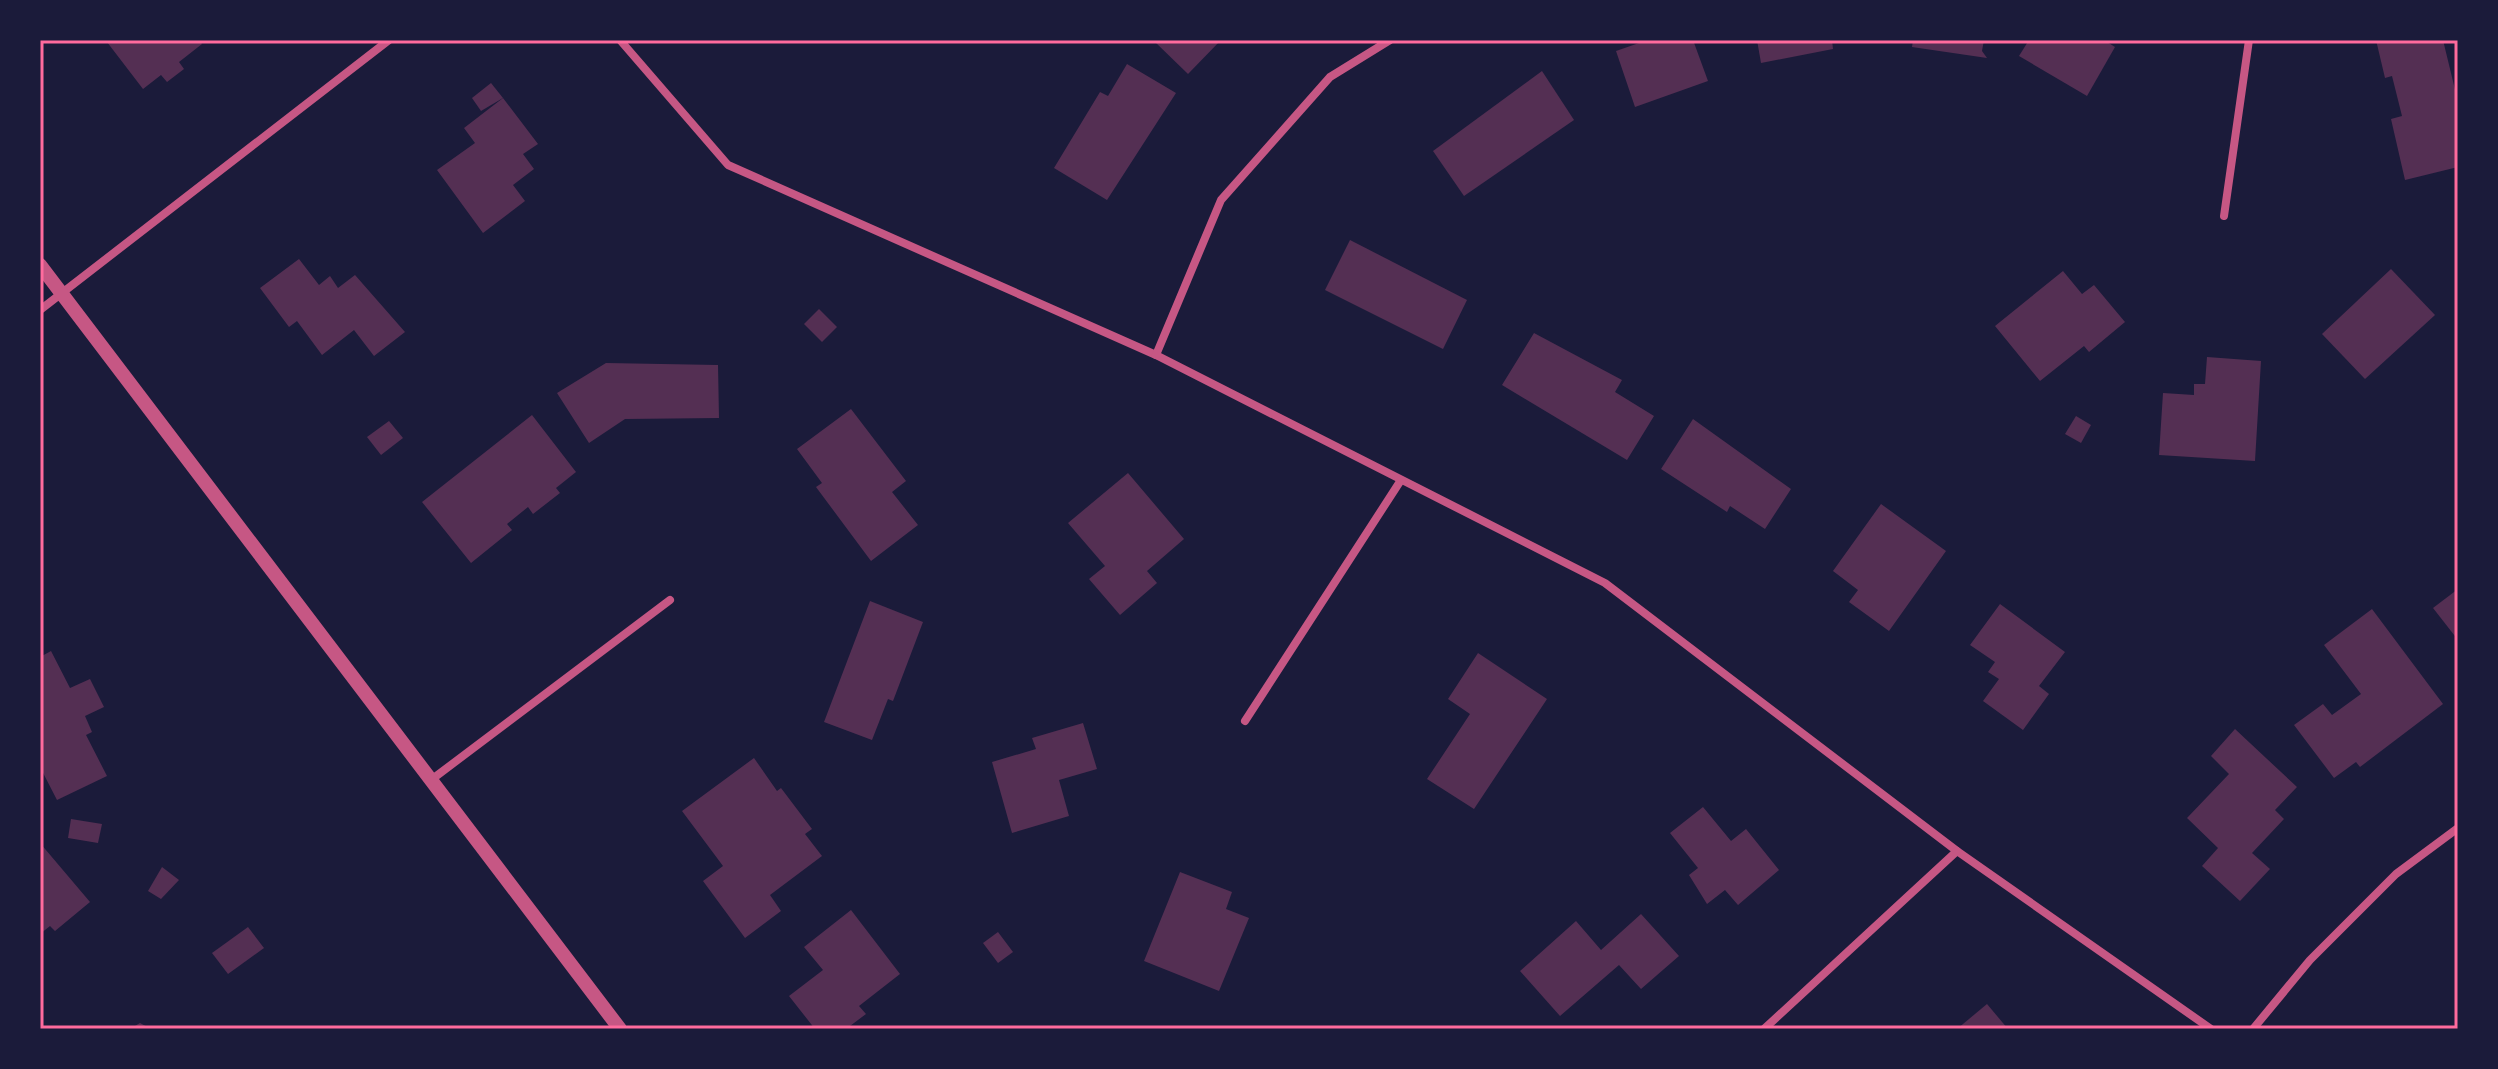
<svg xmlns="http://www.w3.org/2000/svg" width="2498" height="1069" font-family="Barlow,sans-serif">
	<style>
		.building { fill: #542f53 }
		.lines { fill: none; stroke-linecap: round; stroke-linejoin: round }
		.minor { stroke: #c65784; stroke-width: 8 }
		.tertiary { stroke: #c65784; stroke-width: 14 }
		.neatline { fill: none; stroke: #ff6b9d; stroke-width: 3 }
	</style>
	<rect width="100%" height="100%" fill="#1b1b3a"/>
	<g class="building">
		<path d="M110 40H199L202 44 179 62 184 69 167 82 161 75 143 89 107 42Z"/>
		<path d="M1153 40H1221L1188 74Z"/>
		<path d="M1638 40H1693L1708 81 1635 107 1616 51 1639 43Z"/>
		<path d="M1757 40H1832L1833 49 1761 63Z"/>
		<path d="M1913 40H1984L1982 51 1987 58 1912 47Z"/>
		<path d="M2029 40H2104L2115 47 2087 96 2019 56Z"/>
		<path d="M2376 40H2443L2458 102V167L2405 180 2391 119 2402 116 2392 76 2385 78Z"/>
		<path d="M1127 64 1176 93 1107 200 1054 168 1100 92 1108 96Z"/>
		<path d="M1542 71 1574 120 1464 196 1433 151Z"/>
		<path d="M491 83 503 98 481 111 472 98Z"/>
		<path d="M503 98 538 144 523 154 534 169 513 185 525 201 483 233 437 170 475 143 464 128Z"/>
		<path d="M1350 240 1467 300 1443 349 1325 290Z"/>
		<path d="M299 259 319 285 330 276 338 288 355 275 405 332 374 356 354 330 322 355 297 321 289 327 260 288Z"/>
		<path d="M2391 269 2435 315 2365 379 2322 334Z"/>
		<path d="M2063 271 2082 294 2094 285 2125 322 2089 352 2084 346 2040 381 1995 326Z"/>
		<path d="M819 309 837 327 822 342 804 324Z"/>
		<path d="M1534 333 1622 380 1615 392 1654 416 1627 460 1502 385Z"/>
		<path d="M2207 357 2261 361 2255 461 2159 455 2163 393 2194 395V384H2205Z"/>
		<path d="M606 363 718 365 719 418 625 419 589 443 557 393Z"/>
		<path d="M851 409 906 481 892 492 918 525 871 561 816 487 822 483 797 449Z"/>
		<path d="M532 415 576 472 556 488 560 493 533 514 528 507 507 524 512 530 471 563 422 502Z"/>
		<path d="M2076 416 2091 425 2081 443 2065 434Z"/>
		<path d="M1693 419 1791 489 1765 529 1730 506 1727 512 1661 469Z"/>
		<path d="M389 421 403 438 381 455 367 437Z"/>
		<path d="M1128 473 1184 539 1147 571 1157 583 1120 615 1089 579 1105 566 1068 523Z"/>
		<path d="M1881 504 1946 551 1889 631 1849 602 1858 590 1833 571Z"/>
		<path d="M2458 589V640L2433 608Z"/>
		<path d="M870 601 923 622 893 701 888 699 872 740 824 722Z"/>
		<path d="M2000 604 2065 652 2039 686 2049 694 2023 730 1983 701 1999 679 1988 672 1995 662 1970 645Z"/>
		<path d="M2372 609 2443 704 2360 767 2356 762 2334 778 2294 725 2323 704 2332 715 2361 694 2324 645Z"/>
		<path d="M51 651 70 688 90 679 104 707 85 716 92 732 86 735 107 776 57 800 40 767V657Z"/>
		<path d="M1478 653 1547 699 1474 809 1427 779 1470 714 1448 699Z"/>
		<path d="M1083 723 1097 769 1059 780 1069 816 1012 833 992 762 1036 749 1032 738Z"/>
		<path d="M2235 729 2297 787 2275 810 2284 819 2252 853 2270 869 2240 901 2202 866 2218 848 2187 818 2229 774 2211 756Z"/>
		<path d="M754 758 777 791 781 788 812 829 805 834 822 856 770 895 781 911 745 938 703 881 723 866 682 811Z"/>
		<path d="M1703 807 1731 841 1746 829 1779 870 1738 905 1725 890 1707 904 1689 875 1698 868 1670 833Z"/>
		<path d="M71 819 102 824 98 843 68 838Z"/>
		<path d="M40 843 90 902 55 931 50 926 40 934Z"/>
		<path d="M162 867 179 880 161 899 148 891Z"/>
		<path d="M1180 872 1232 892 1226 909 1249 918 1219 991 1144 961Z"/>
		<path d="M851 910 900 974 859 1006 866 1014 846 1029H815L789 996 823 970 804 947Z"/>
		<path d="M1641 914 1679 956 1641 989 1619 965 1560 1016 1520 971 1576 921 1601 950Z"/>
		<path d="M248 927 264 948 228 974 212 953Z"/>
		<path d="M998 932 1013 952 998 963 983 943Z"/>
		<path d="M1987 1004 2008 1029H1957Z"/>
		<path d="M140 1023 151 1029H130Z"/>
	</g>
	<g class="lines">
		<g class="minor">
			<path d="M620 40 728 165 1156 355 1605 583 1957 851 2211 1029"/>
			<path d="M2224 216 2249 40"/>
			<path d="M40 310 389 40"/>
			<path d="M1156 355 1221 200 1330 77 1390 40"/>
			<path d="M1245 721 1401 480"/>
			<path d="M431 780 670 600"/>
			<path d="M1764 1029 1957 851"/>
			<path d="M2253 1029 2310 960 2396 874 2458 828"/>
		</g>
		<path class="tertiary" d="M40 265 620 1029"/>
	</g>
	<rect width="2498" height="1069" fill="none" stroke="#1b1b3a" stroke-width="84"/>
	<rect x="42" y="42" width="2414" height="985" class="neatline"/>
</svg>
